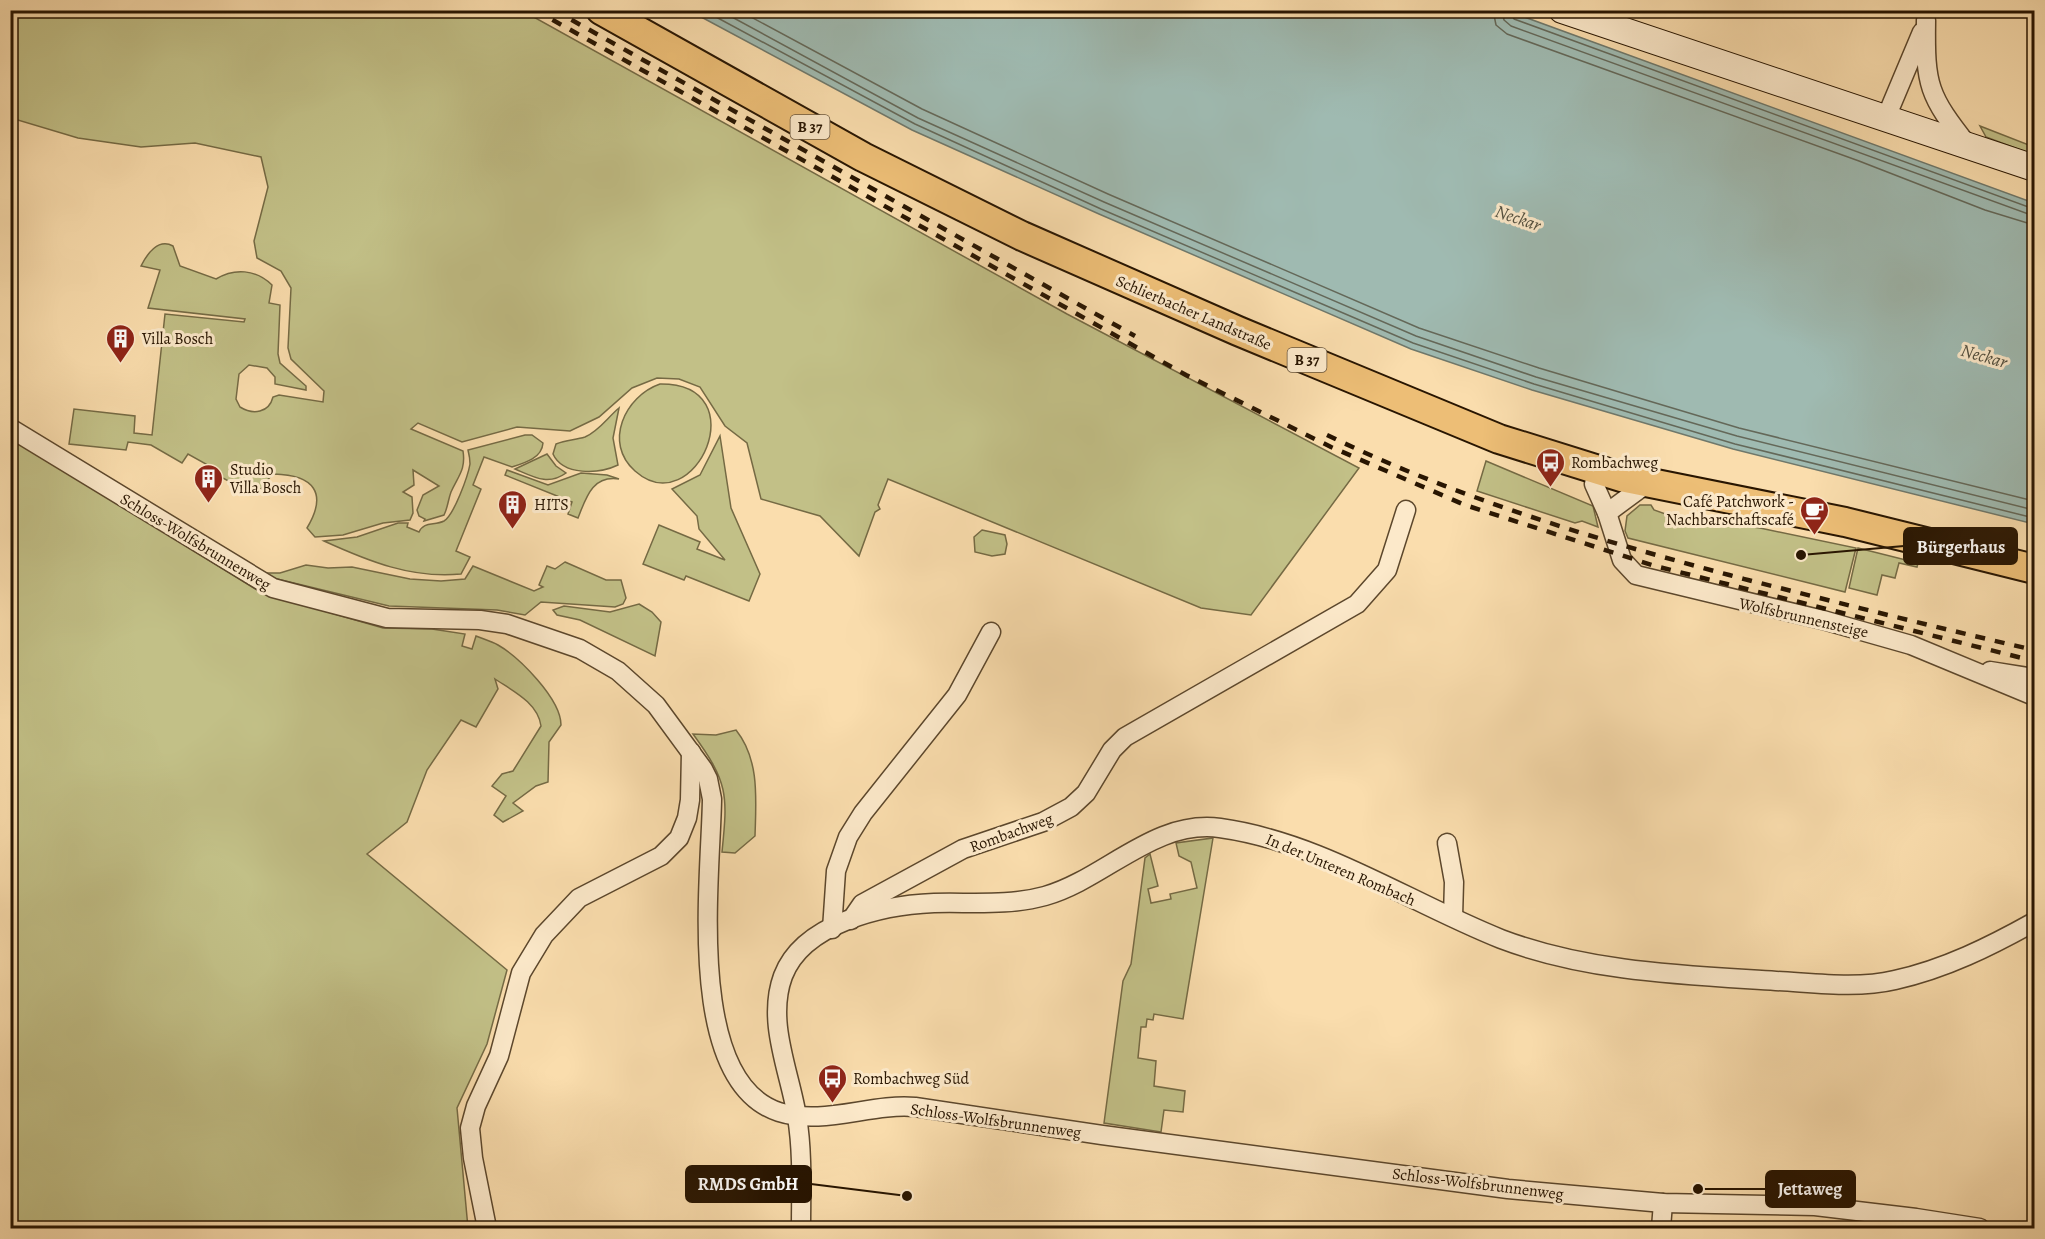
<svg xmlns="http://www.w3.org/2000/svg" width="2045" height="1239" font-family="Alegreya,serif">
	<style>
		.green { fill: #c2c087; stroke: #756a44; stroke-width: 1.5 }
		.water { fill: #9fbab1; stroke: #6f786b; stroke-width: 1.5 }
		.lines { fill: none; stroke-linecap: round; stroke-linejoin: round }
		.shore { stroke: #646859; stroke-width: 1.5 }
		.minor-casing { stroke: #5c472c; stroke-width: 21 }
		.secondary-casing { stroke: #281501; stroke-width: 28 }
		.primary-casing { stroke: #281501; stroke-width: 32 }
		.minor { stroke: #fce9ca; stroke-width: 18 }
		.secondary { stroke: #fce9ca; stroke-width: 26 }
		.primary { stroke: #edbe76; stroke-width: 28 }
		.rail { stroke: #281501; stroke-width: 4.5; stroke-dasharray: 10 10; stroke-linecap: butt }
		.labels { text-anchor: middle; stroke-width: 6; stroke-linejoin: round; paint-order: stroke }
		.shield { fill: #fce9ca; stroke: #68553d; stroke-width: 1.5 }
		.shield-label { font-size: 15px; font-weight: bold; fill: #281501 }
		.street-label { font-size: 16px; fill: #281501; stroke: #fce9ca }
		.poi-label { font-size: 16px; fill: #281501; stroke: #fce9ca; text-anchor: start }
		.water-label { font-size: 18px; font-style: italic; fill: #524f3f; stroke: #fce9ca }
		.leader { fill: none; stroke: #281501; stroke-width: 2 }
		.callout-dot { fill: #281501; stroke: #fce9ca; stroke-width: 2 }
		.callout { fill: #281501; stroke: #281501; stroke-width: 2 }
		.callout-label { font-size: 18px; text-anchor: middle; font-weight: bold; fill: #fff }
	</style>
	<rect width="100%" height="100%" fill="#faddad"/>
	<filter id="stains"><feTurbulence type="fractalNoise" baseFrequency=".00333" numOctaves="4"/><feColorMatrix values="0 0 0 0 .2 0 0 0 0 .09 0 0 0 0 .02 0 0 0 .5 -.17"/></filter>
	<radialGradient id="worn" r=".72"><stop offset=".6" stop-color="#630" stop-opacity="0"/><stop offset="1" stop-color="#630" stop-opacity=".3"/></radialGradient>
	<g class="green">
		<path d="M10 11H523L1067 314 1359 468 1251 615 1201 608 888 479 878 505 880 509 875 512 859 556 820 516 761 499 747 443 725 426 700 387 679 379 657 378 632 388 599 417 570 431 517 427 462 442 418 423 411 429 463 451C466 470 458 476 451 492 448 500 448 507 444 515L424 521 425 519 419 516 417 510 423 495 439 486 413 470 414 485 403 492 412 497 413 513 410 520 383 523 343 535 315 537 307 528C328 493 314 475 274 474 265 479 265 488 256 493L250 490 249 492 204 468 206 464 188 454 182 463 151 445 128 442 126 450 69 444 74 409 135 416 134 433 152 435 165 314 244 322 245 319 148 308 160 270 141 266C147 254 158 238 173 246L180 266 216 279C234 268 256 269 272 285L269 303 280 305 278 354 280 363 306 386V390L275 384V377L267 368 249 365 239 374 236 399 240 407C253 415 269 413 273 397L279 395 323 402 324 391 291 359 288 348 291 288 281 271 257 258 254 241 268 187 261 157 195 143 141 147 78 138 11 118Z"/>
		<path d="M1980 126 2034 147V155L1986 137Z"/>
		<path d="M660 384C758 383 695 524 635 471 603 443 625 396 660 384Z"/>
		<path d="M619 408 613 438 618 465C599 474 563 476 553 454L556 444C566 440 575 440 585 437 599 431 608 417 619 408Z"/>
		<path d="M525 435H532L543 443C542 458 525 463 512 467L484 457 473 485 481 489 456 551 470 557 461 574C412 579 368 561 324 541L357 537 398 523H408L407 527 419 532C424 521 434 526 444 521 454 515 468 476 470 464 470 460 469 454 468 450Z"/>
		<path d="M720 436 731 508 760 574 749 601 686 576 684 580 643 564 659 525 700 542 697 549 725 560 699 529 697 516 672 489 700 475Z"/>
		<path d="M10 437 262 593 383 628 432 629 465 634 462 646 472 649 476 636C483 639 491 641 498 645 519 657 561 699 561 725L549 742 548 782 536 786 513 803 523 811 503 822 494 815 506 796 492 786 502 774 513 771 541 726C538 703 513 691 495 679L498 689 476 727 461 720 427 770 407 822 367 854 507 970 487 1044 457 1108 468 1228H11Z"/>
		<path d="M547 454 556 466 566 473C548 486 534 477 515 469Z"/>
		<path d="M1486 461 1593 506 1598 527 1582 521 1575 523 1477 491Z"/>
		<path d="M507 470 548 485 581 473 607 475 619 479C592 475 586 498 578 518L568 514 572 502 505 475Z"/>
		<path d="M1640 505H1651L1654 510 1671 516 1760 528 1856 548 1845 592 1628 538 1625 531 1627 516Z"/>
		<path d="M982 530 1005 535 1007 544 1005 554 992 556 975 552 974 537Z"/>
		<path d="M1858 548 1918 563 1917 567 1899 563 1895 578 1882 575 1877 595 1849 588Z"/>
		<path d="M565 562 606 580H621L626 598 623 604 615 607 541 602 525 615 497 610 389 606 273 578 264 573H280L306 565 328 568 352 567 410 579 441 581 465 579 473 566 534 591 543 587 539 585 547 566 555 569Z"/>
		<path d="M639 604 652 612 661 622 655 656 580 620 557 615 553 610 564 606 610 612Z"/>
		<path d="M736 730C760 760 756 800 755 836L735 853 722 852C728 794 728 782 693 734L716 735Z"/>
		<path d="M1213 838 1183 1019 1154 1014 1153 1020 1147 1019 1146 1027H1141L1138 1058 1156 1061 1154 1086 1185 1091 1183 1112 1164 1110 1161 1132 1104 1123 1123 981 1131 964 1145 858 1150 854 1158 886 1148 889 1151 903 1171 899 1170 894 1197 888 1191 862 1179 856 1176 843Z"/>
	</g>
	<path class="water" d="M690 11H1508L2034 203V524L1733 449 1532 390 1411 349 1099 214 912 130Z"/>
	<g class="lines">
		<g class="shore">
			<path d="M703 10 915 124 1101 209 1413 343 1534 384 1735 444 2034 518"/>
			<path d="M719 10 918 118 1104 202 1416 336 1536 377 1737 436 2034 510"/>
			<path d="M738 10 922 109 1108 194 1419 328 1539 368 1739 428 2034 501"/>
			<path d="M1493 10 1496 25 1507 34 1859 161 1985 210 2034 225"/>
			<path d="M1502 10 1504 20 1511 26 2034 216"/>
			<path d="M1509 10 1514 19 2034 209"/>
		</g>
		<defs>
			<g id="minor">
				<path d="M1926 20C1925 86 1928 95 1969 147"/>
				<path d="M1885 120 1922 32"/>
				<path d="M10 428 273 588 387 618 480 620 507 624 580 649 618 671 656 705 703 769 708 779 712 799C711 876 684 1081 779 1112 823 1126 871 1103 915 1107L1102 1135 1508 1189 1663 1203 1815 1206 1916 1218 1980 1228"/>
				<path d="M1597 471 1594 484 1607 513 1622 560 1636 575 1823 620 1911 645 2034 696"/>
				<path d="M1607 513 1649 482"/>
				<path d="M1990 671 2034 678"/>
				<path d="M1447 843 1454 882 1453 917"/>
				<path d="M851 920 862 904 963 849 1043 822 1071 807 1086 793 1112 750 1125 737 1357 604 1387 570 1406 510"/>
				<path d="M832 929 836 871 848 837 863 813 957 695 991 632"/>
				<path d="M487 1228 473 1158 470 1128 476 1106 499 1056 521 973 544 935 579 898 661 856 679 838 687 818 690 800 691 752"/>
				<path d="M801 1228C801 1192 803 1153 797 1117 790 1072 766 1022 783 976 803 923 883 905 934 903 971 902 1009 906 1045 896 1105 879 1154 819 1220 828 1321 842 1408 902 1501 939 1588 972 1684 975 1776 981 1815 983 1857 989 1895 980 1945 969 1991 946 2034 922"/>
				<path d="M1661 1228 1663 1203"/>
			</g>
			<path id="secondary" d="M1562 10 2034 168"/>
			<path id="primary" d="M601 10 863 157 1022 236 1238 331 1499 439 1621 477 1845 522 2034 569"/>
		</defs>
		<use href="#minor" class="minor-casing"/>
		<use href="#secondary" class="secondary-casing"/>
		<use href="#primary" class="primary-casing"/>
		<use href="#minor" class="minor"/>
		<use href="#secondary" class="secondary"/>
		<use href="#primary" class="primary"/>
		<g class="rail">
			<path d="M535 10 1186 375 1331 447 1465 505 1655 566 2034 661"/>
			<path d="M554 10 1135 336"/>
			<path d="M1327 435C1461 500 1604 542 1748 580 1843 604 1939 628 2034 650"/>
		</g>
	</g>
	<defs>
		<symbol id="building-pin" viewBox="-11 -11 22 30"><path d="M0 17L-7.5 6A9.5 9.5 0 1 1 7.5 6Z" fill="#8f2418" stroke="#fce9ca"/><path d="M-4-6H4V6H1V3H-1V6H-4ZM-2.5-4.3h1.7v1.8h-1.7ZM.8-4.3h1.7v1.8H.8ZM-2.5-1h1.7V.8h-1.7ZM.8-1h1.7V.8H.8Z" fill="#fff"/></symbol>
		<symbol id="bus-pin" viewBox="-11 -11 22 30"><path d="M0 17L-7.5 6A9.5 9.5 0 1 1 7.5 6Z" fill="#8f2418" stroke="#fce9ca"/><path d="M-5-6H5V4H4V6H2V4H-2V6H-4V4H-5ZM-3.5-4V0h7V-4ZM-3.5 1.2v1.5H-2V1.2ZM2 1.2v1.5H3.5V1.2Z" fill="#fff"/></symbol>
		<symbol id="cafe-pin" viewBox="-11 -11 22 30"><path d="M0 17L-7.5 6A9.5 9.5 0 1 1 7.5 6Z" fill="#8f2418" stroke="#fce9ca"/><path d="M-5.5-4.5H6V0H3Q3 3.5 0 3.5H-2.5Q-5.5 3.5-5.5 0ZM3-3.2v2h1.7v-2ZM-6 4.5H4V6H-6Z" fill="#fff"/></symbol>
	</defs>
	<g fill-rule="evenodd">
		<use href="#building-pin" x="104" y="322" width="33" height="45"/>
		<use href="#bus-pin" x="1534" y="446" width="33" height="45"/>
		<use href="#building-pin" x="192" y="462" width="33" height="45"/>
		<use href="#building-pin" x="496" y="488" width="33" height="45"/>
		<use href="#cafe-pin" x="1798" y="494" width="33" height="45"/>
		<use href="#bus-pin" x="816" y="1062" width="33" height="45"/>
	</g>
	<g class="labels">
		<g class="shield">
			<rect x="790.5" y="115" width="39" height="24" rx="4.5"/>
			<rect x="1287.5" y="348" width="39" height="24" rx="4.5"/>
		</g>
		<g class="shield-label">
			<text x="810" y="132">B 37</text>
			<text x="1307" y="365">B 37</text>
		</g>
		<g class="street-label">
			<text transform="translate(1194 312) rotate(23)" y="6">Schlierbacher Landstraße</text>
			<text transform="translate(196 541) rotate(31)" y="6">Schloss-Wolfsbrunnenweg</text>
			<text transform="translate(1804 617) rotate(13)" y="6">Wolfsbrunnensteige</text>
			<text transform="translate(1011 832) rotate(-20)" y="6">Rombachweg</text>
			<text transform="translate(1341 869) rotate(23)" y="6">In der Unteren Rombach</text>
			<text transform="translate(996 1120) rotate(8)" y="6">Schloss-Wolfsbrunnenweg</text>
			<text transform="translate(1478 1183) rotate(7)" y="6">Schloss-Wolfsbrunnenweg</text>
		</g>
		<g class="poi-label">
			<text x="142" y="344">Villa Bosch</text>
			<text x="1571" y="468">Rombachweg</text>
			<text x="230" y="475">Studio<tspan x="230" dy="18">Villa Bosch</tspan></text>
			<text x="1794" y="507" text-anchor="end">Café Patchwork -<tspan x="1794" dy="18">Nachbarschaftscafé</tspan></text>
			<text x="534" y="510">HITS</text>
			<text x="853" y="1084">Rombachweg Süd</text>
		</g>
		<g class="water-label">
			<text transform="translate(1518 218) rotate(19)" y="6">Neckar</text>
			<text transform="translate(1984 356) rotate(16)" y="6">Neckar</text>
		</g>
	</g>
	<path class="leader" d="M1801 555L1904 546M907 1196L811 1184M1698 1189L1766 1189"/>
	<g class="callout-dot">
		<circle cx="1801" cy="555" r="6"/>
		<circle cx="907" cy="1196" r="6"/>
		<circle cx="1698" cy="1189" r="6"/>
	</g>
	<g class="callout">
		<rect x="1904" y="528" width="113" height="36" rx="6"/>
		<rect x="686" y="1166" width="125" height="36" rx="6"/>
		<rect x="1766" y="1171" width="89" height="36" rx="6"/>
	</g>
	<g class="callout-label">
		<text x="1961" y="553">Bürgerhaus</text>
		<text x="748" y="1190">RMDS GmbH</text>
		<text x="1810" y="1195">Jettaweg</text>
	</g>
	<rect width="2045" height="1239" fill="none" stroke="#faddad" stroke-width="36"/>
	<rect x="12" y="12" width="2021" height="1215" fill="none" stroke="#281501" stroke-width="3"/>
	<rect x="18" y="18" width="2009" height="1203" fill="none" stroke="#281501" stroke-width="1.5"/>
	<rect width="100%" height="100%" filter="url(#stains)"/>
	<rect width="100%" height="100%" fill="url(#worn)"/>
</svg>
